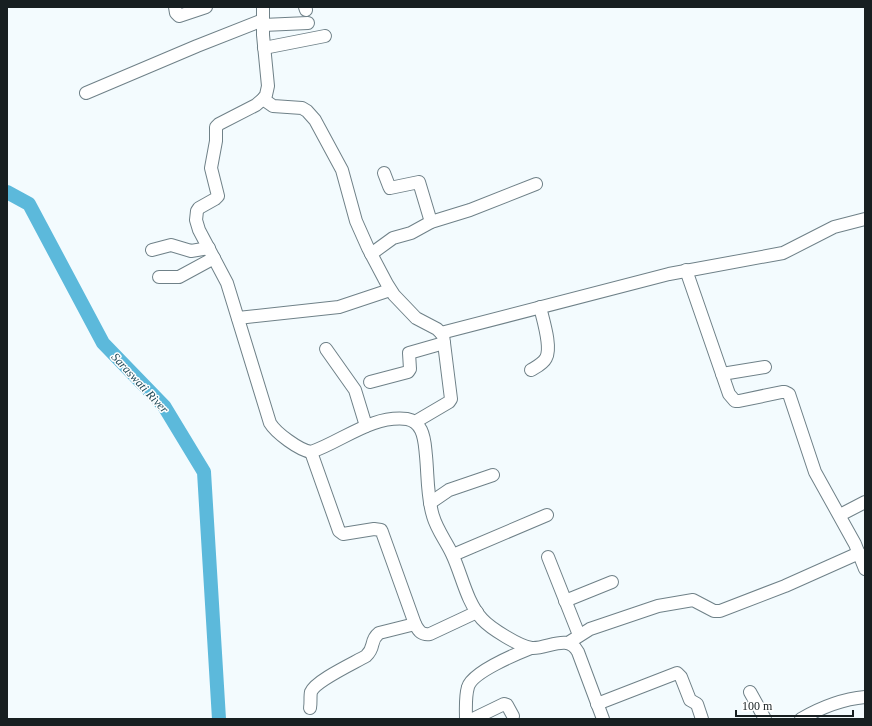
<svg xmlns="http://www.w3.org/2000/svg" width="872" height="726" font-family="'Times New Roman',serif">
	<style>
		.lines { fill: none; stroke-linecap: round; stroke-linejoin: round }
		.river { stroke: #5cb9db; stroke-width: 14 }
		.minor-casing { stroke: #6f8188; stroke-width: 14 }
		.minor { stroke: #fff; stroke-width: 12 }
		.labels { text-anchor: middle; stroke-width: 3; stroke-linejoin: round; paint-order: stroke }
		.water-label { font-size: 12px; font-style: italic; fill: #1b4553; stroke: #fff }
	</style>
	<rect width="100%" height="100%" fill="#f3fbfe"/>
	<g class="lines">
		<path class="river" d="M7 192 29 204 103 343 164 406 204 472 219 719"/>
		<defs>
			<g id="minor">
				<path d="M175 7 176 13 179 16 206 7"/>
				<path d="M263 7V35L268 86 266 95 263 99 256 105 219 124 216 127V141L211 168 218 196 215 199 199 208 197 211 196 220 199 230 227 283 270 423C276 433 299 450 311 452 343 441 371 415 407 419 413 420 418 424 421 430 425 438 425 447 426 456 428 476 427 497 433 516 437 530 446 541 452 554 462 575 466 601 482 619 490 628 520 647 532 648 548 649 568 633 578 652L603 719"/>
				<path d="M305 7 306 10"/>
				<path d="M263 25 308 23"/>
				<path d="M264 48 325 36"/>
				<path d="M86 93 197 46 263 20"/>
				<path d="M263 99 273 106 302 108 307 111 315 120 342 170 356 221 368 248 387 284 394 295 416 318 437 329 443 335 451 399 449 402 415 422"/>
				<path d="M384 173 389 186 390 188 419 182 431 222"/>
				<path d="M152 250 171 245 191 251 209 248"/>
				<path d="M371 254 393 238 411 233 431 222 470 210 536 184"/>
				<path d="M686 270 729 394 735 401H739L782 392H785L789 394 815 472 855 544 865 569"/>
				<path d="M159 277H179L214 258"/>
				<path d="M238 318 339 307 390 290"/>
				<path d="M441 333 669 274 783 253 834 227 865 219"/>
				<path d="M326 349 355 390 366 426"/>
				<path d="M531 370C536 367 543 364 546 358 552 347 543 320 540 307"/>
				<path d="M722 374 765 367"/>
				<path d="M370 382 408 372 410 369 409 353 444 343"/>
				<path d="M311 452 339 531 343 534 374 529 381 530 382 532 415 624C419 632 422 635 430 634L477 612"/>
				<path d="M430 503 449 490 493 475"/>
				<path d="M840 515 865 502"/>
				<path d="M453 555 547 515"/>
				<path d="M548 557 579 635"/>
				<path d="M565 601 612 582"/>
				<path d="M568 643 590 629 658 606 693 600 714 611H720L785 586 859 553"/>
				<path d="M750 692 765 719"/>
				<path d="M597 704 677 673 681 677 690 700 697 704 702 719"/>
				<path d="M310 708C311 703 310 696 311 692 315 681 354 663 366 656 376 647 369 641 379 633L415 624"/>
				<path d="M466 719C466 709 465 697 468 687 472 672 516 654 531 648"/>
				<path d="M473 719 504 704 507 705 513 716"/>
				<path d="M801 719C820 708 843 699 865 697"/>
			</g>
		</defs>
		<use href="#minor" class="minor-casing"/>
		<use href="#minor" class="minor"/>
	</g>
	<g class="labels">
		<g class="water-label">
			<text transform="translate(140 383) rotate(47)" y="4">Saraswati River</text>
		</g>
	</g>
	<rect width="872" height="726" fill="none" stroke="#171f21" stroke-width="16"/>
	<path d="M736 710v6h117v-6" fill="none" stroke="#171f21" stroke-width="2"/>
	<text x="742" y="710" font-size="12" fill="#171f21" stroke="#ffffff" stroke-width="3" paint-order="stroke">100 m</text>
</svg>
